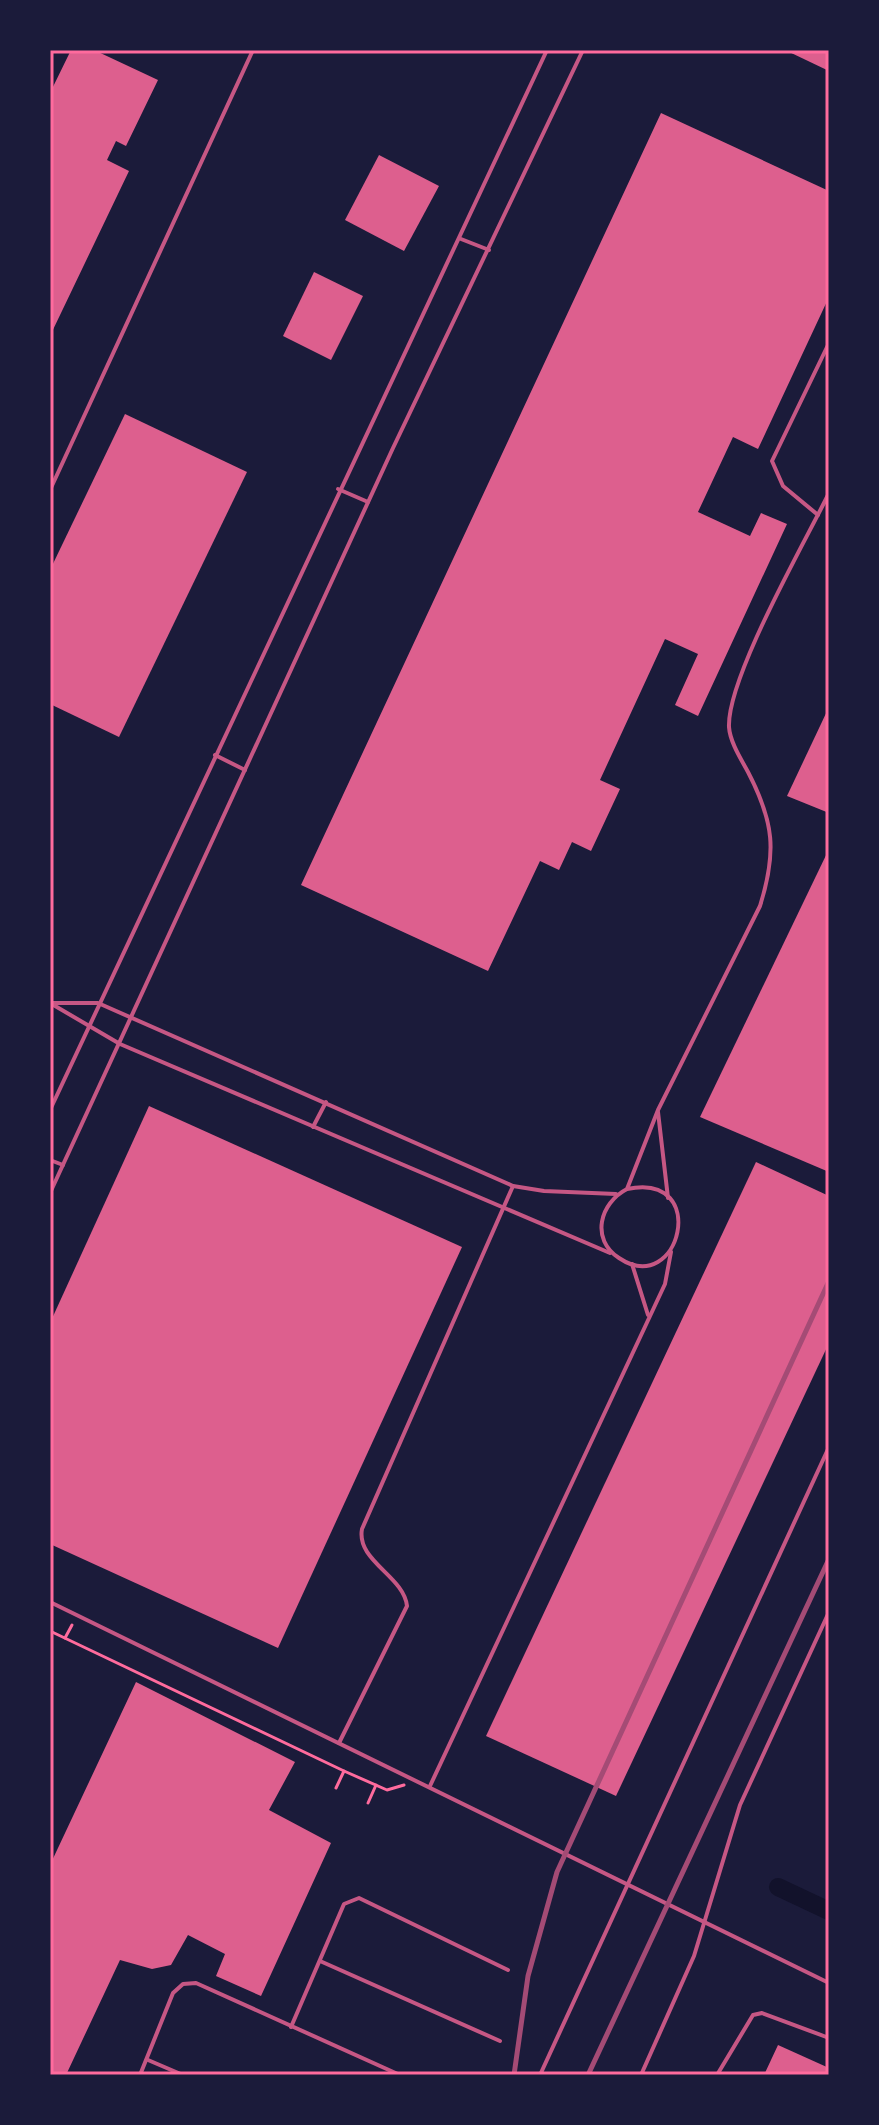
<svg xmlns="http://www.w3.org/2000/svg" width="879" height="2125" font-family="'Golos Text',sans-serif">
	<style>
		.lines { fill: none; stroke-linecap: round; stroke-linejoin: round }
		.canal { stroke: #12122b; stroke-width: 18 }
		.building { fill: #dd5f8e }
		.path { stroke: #ff6b9d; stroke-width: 3 }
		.service { stroke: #c65784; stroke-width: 4 }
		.rail { stroke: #a44b75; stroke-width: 5 }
		.neatline { fill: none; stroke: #ff6b9d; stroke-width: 3 }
	</style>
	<rect width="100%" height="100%" fill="#1b1b3a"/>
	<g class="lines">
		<path class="canal" d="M778 1887 829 1911"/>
	</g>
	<g class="building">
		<path d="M71 50H94L158 80 126 146 116 141 107 160 129 171 50 336V93Z"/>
		<path d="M785 50H829V71Z"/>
		<path d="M661 113 829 191V297L758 449 733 437 698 512 750 536 761 513 787 524 698 716 675 705 698 654 665 639 600 780 620 789 591 851 572 842 559 870 540 861 488 971 301 885Z"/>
		<path d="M379 155 439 186 404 251 345 220Z"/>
		<path d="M314 272 363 296 331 360 283 336Z"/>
		<path d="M125 414 247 472 119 737 50 704V570Z"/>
		<path d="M829 707V813L787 796Z"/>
		<path d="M829 849V1172L700 1117Z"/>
		<path d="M149 1106 462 1247 278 1648 50 1544V1323Z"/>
		<path d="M756 1162 829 1196V1343L616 1796 486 1736Z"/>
		<path d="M136 1682 295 1762 269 1810 331 1843 261 1996 216 1976 225 1954 188 1935 171 1965 152 1969 120 1960 66 2075H50V1865Z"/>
		<path d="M778 2045 829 2068V2075H764Z"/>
	</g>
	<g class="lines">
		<g class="path">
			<path d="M50 1631 344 1771"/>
			<path d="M65 1638 72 1625"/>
			<path d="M336 1788 344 1771 387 1790 404 1785"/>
			<path d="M368 1803 376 1785"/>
		</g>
		<g class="service">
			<path d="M461 239 489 250"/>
			<path d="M338 489 368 502"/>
			<path d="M50 490 253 50"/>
			<path d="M818 515 783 486 772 461 829 343"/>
			<path d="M215 755 245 770"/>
			<path d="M50 1003 120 1044 610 1253"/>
			<path d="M52 1003H98L513 1186 544 1191 616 1194"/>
			<path d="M50 1110 547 50"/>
			<path d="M658 1112 668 1198"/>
			<path d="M313 1127 326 1102"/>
			<path d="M50 1160 63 1165"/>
			<path d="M627 1189C711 1171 680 1299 619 1258 590 1239 600 1203 627 1189L658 1110 760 906C777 852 774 822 748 772 741 759 730 742 729 727 727 678 804 544 829 493"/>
			<path d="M50 1193 393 448 583 50"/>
			<path d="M632 1264 648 1315"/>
			<path d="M50 1602 829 1983"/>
			<path d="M339 1743 407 1606C404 1576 356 1561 362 1529L513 1186"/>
			<path d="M430 1786 665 1284 671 1252"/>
			<path d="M320 1961 500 2041"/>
			<path d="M291 2027 344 1904 359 1898 508 1970"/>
			<path d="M148 2060 183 2075"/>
			<path d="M140 2075 173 1993 183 1984 196 1983 400 2075"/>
			<path d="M540 2075 829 1447"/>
			<path d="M641 2075 694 1956 740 1805 829 1612"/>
			<path d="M717 2075 753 2015 762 2013 829 2038"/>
		</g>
		<g class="rail">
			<path d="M514 2075 528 1976 557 1872 829 1281"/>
			<path d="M588 2075 829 1559"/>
		</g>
	</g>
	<rect width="879" height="2125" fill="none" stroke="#1b1b3a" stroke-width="104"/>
	<rect x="52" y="52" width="775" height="2021" class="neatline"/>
</svg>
